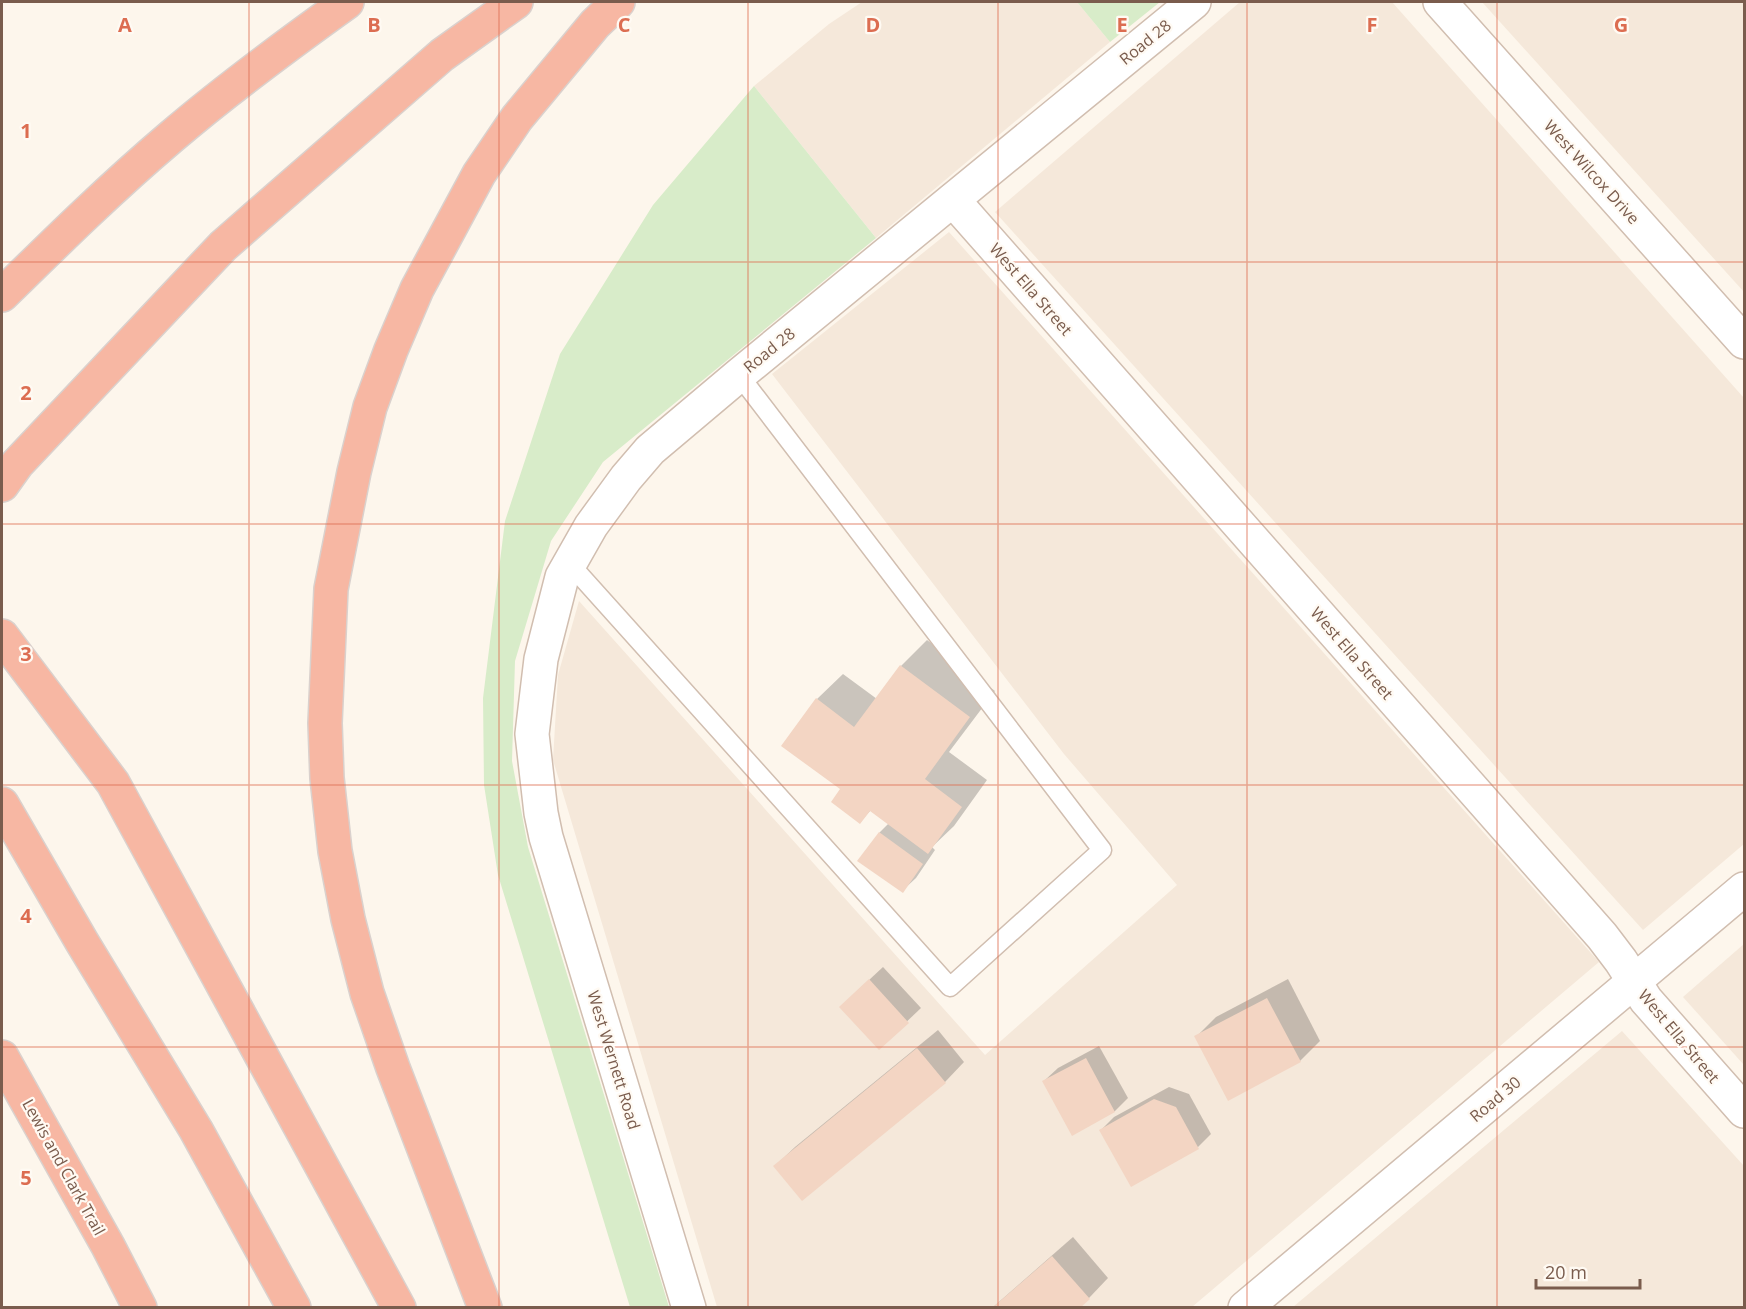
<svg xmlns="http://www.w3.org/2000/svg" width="1746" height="1309" font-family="'Open Sans',sans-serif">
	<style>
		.residential { fill: #f5e8da }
		.green { fill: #d8ecc9 }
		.shadow { fill: #0003 }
		.building { fill: #f3d5c3 }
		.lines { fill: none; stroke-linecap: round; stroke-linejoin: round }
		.lane-casing { stroke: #d1beb0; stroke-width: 21 }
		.street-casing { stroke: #d1beb0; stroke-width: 36 }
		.highway-casing { stroke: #dad1cd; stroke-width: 36 }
		.lane { stroke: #fff; stroke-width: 18 }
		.street { stroke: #fff; stroke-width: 33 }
		.highway { stroke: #f7b7a3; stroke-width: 33 }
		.grid { fill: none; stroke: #dc6d51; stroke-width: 1.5; stroke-opacity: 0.55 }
		.labels { text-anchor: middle; stroke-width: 4.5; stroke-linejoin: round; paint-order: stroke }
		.street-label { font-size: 16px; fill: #7a5c4d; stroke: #fffaf3 }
		.grid-label { font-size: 20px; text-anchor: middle; font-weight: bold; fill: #dc6d51; stroke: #fffaf3; stroke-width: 4.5; stroke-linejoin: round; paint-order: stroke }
	</style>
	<rect width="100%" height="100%" fill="#fdf6ec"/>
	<g class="residential">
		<path d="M862 2H1077L1110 42 876 238 754 86 829 24Z"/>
		<path d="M1240 2H1392L1744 398V844L1643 930 995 212Z"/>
		<path d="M1482 2H1744V292Z"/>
		<path d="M949 232 1599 962 1192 1307H717L553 760 558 675 579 601 985 1055 1177 885 1064 754 772 374Z"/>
		<path d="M1744 944V1065L1683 997Z"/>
		<path d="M1622 1031 1744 1166V1307H1293Z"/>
	</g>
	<g class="green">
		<path d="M1077 2H1160L1110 42Z"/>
		<path d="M754 86 876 238 603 462 551 541 515 661 512 761 528 847 669 1307H630L498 875 484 785 483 698 505 521 560 354 653 205Z"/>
	</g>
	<g class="shadow">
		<path d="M927 640 995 691 949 752 987 780 954 826 932 847 935 850 916 878 902 891 860 861 880 832 889 823 871 810 860 822 842 789 817 699 843 674 877 699 901 666Z"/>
		<path d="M883 967 921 1008 879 1048 854 994Z"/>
		<path d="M1288 979 1320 1041 1300 1061 1196 1037 1216 1017Z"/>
		<path d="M938 1030 964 1062 945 1082 775 1166 795 1147Z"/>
		<path d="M1099 1046 1128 1098 1115 1111 1073 1134 1044 1081 1058 1068Z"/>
		<path d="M1169 1087 1189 1094 1211 1134 1198 1147 1101 1130 1114 1117Z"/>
		<path d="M1073 1237 1108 1278 1089 1298 1077 1308H992Z"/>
	</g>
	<g class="building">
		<path d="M900 665 970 717 925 779 962 807 928 854 870 811 860 824 831 802 840 789 781 746 816 698 854 727Z"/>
		<path d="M879 832 923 864 903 893 857 861Z"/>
		<path d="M869 979 909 1023 879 1050 839 1007Z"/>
		<path d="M1267 998 1301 1062 1228 1101 1194 1036Z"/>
		<path d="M917 1048 946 1083 802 1201 773 1166Z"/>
		<path d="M1086 1058 1115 1112 1072 1136 1042 1081Z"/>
		<path d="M1154 1099 1176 1107 1199 1149 1131 1187 1099 1130Z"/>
		<path d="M1052 1256 1090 1299 1080 1308H992Z"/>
	</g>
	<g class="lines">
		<defs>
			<path id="lane" d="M570 564 950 987 1102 850 739 375"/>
			<g id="street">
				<path d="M1440 2 1744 342"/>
				<path d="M953 200 1602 936 1621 961 1646 1000 1744 1111"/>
				<path d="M689 1308 546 837 541 813 532 734 541 659 562 577 591 526 626 478 650 450 739 375 1194 2"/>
				<path d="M1245 1308 1744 889"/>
			</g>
			<g id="highway">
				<path d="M2 295C57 241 112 187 171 137 227 89 287 45 347 2"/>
				<path d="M2 485 17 464 223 246 442 55 516 2"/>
				<path d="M2 636 113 783 399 1308"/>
				<path d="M2 804 82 942 196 1130 294 1308"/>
				<path d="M2 1057 108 1246 140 1308"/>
				<path d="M485 1308 393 1068 367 993 348 919 335 851 327 778 325 723 331 589 354 472 370 407 391 350 417 289 479 174 517 118 595 24 618 2"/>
			</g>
		</defs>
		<use href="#lane" class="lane-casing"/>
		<use href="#street" class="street-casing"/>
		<use href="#highway" class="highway-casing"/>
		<use href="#lane" class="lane"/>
		<use href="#street" class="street"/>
		<use href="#highway" class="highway"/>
	</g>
	<path class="grid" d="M249 2V1308M499 2V1308M748 2V1308M998 2V1308M1247 2V1308M1497 2V1308M2 262H1744M2 524H1744M2 785H1744M2 1047H1744"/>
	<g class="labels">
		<g class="street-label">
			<text transform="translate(1145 42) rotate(-39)" y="6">Road 28</text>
			<text transform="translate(1592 172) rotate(48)" y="6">West Wilcox Drive</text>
			<text transform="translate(1031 289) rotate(49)" y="6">West Ella Street</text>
			<text transform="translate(769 350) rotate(-39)" y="6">Road 28</text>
			<text transform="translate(1352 653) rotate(49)" y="6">West Ella Street</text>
			<text transform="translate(1679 1036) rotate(50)" y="6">West Ella Street</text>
			<text transform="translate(614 1060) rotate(73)" y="6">West Wernett Road</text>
			<text transform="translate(1495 1099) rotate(-40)" y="6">Road 30</text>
			<text transform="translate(64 1167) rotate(61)" y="6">Lewis and Clark Trail</text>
		</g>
	</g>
	<g class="grid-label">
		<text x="125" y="32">A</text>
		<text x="374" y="32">B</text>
		<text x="624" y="32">C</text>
		<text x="873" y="32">D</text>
		<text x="1122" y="32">E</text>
		<text x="1372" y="32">F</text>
		<text x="1621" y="32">G</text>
		<text x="26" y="138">1</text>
		<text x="26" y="400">2</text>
		<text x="26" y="661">3</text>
		<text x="26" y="923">4</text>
		<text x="26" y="1185">5</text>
	</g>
	<rect width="1746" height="1309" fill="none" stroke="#7a5c4d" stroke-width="6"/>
	<path d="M1536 1279v9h104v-9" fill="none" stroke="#7a5c4d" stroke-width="3"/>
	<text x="1545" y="1279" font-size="18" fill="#7a5c4d" stroke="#fffaf3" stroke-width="4.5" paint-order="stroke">20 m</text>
</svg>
